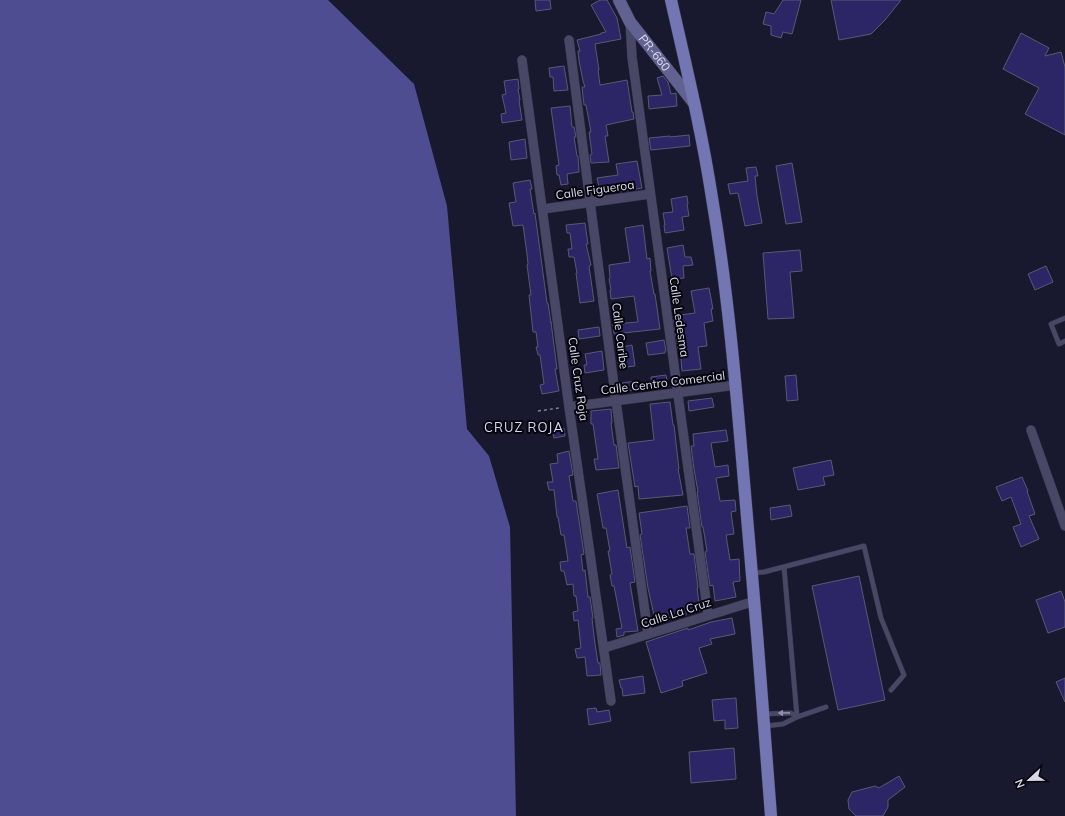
<svg xmlns="http://www.w3.org/2000/svg" width="1065" height="816" font-family="Mulish,sans-serif">
	<style>
		.water { fill: #4f4d92 }
		.building { fill: #2c2667; stroke: #585974 }
		.lines { fill: none; stroke-linecap: round; stroke-linejoin: round }
		.lane-casing { stroke: #333348; stroke-width: 5.5 }
		.street-casing { stroke: #333348; stroke-width: 10 }
		.secondary-casing { stroke: #333348; stroke-width: 13 }
		.primary-casing { stroke: #333348; stroke-width: 13 }
		.path { stroke: #808193; stroke-width: 1.5; stroke-dasharray: 3 3; stroke-linecap: butt }
		.lane { stroke: #484866; stroke-width: 4.5 }
		.street { stroke: #484866; stroke-width: 9 }
		.secondary { stroke: #616291; stroke-width: 12 }
		.primary { stroke: #7475b3; stroke-width: 12 }
		.oneway { fill: #9091a8 }
		.labels { text-anchor: middle; stroke-width: 4; stroke-linejoin: round; paint-order: stroke }
		.street-label { font-size: 12px; fill: #d9dae9; stroke: #05050e }
		.neighbourhood-label { font-size: 13px; letter-spacing: 1px; fill: #d4d6f3; stroke: #05050e }
	</style>
	<rect width="100%" height="100%" fill="#18182e"/>
	<path class="water" d="M0 0H328L414 84 447 206 467 429 489 456 510 527 516 816H0Z"/>
	<g class="building">
		<path d="M535 0H550L551 9 536 11Z"/>
		<path d="M600 0H607L617 18 621 39 595 44 599 70H598L600 85 627 80 632 112H633L634 119 606 125 608 136H605L609 162 591 163 590 155 592 154 589 132H591L586 105H584L582 87H585L583 81 579 61 578 51H580L577 40 601 34V33L606 32 591 5Z"/>
		<path d="M783 0H801L792 34 783 32 781 38 771 35V26L763 24 766 12 774 14Z"/>
		<path d="M831 0H901L885 20 871 34 839 40Z"/>
		<path d="M1021 33 1049 48 1045 56 1061 52 1065 67V135L1025 114 1039 88 1003 69Z"/>
		<path d="M564 66 568 90 554 91 553 77H550L549 68Z"/>
		<path d="M663 76 668 82 671 94 676 93 677 106 649 109 648 96 662 95 657 78Z"/>
		<path d="M518 79 519 89H518L520 100H519L522 120 502 123 501 114 506 113 502 95 506 94 504 81Z"/>
		<path d="M570 106 572 127H574L576 137H574L577 156H578L579 172 567 174 568 184 561 185 559 175H557L556 166 559 165 551 108Z"/>
		<path d="M689 135 690 146 651 150 649 138 670 136V137Z"/>
		<path d="M525 139 527 158 511 160 509 142Z"/>
		<path d="M637 161 642 188 620 192 619 184 599 187 597 178 618 175 616 164Z"/>
		<path d="M792 163 802 222 786 224 776 166Z"/>
		<path d="M756 167 758 176H755L757 196 762 223 745 226 738 193 730 194 728 184 748 181 746 168Z"/>
		<path d="M530 180 532 189H530L534 214 535 213 547 303H548L551 323V322L557 369H555L559 391 542 394 540 385 544 384 540 355H538L536 347H538L536 332H533L529 295H531L527 265 528 264 527 254 523 225 513 226 509 203 516 202 513 183Z"/>
		<path d="M687 196 688 204H687L689 216 682 217 684 230 665 233 664 225H665L663 213 673 212 671 199Z"/>
		<path d="M585 223 588 244H586L591 265 589 266 594 301 580 303 576 273H577L574 257H569L568 249H572L570 233H567L566 225Z"/>
		<path d="M643 225 647 259 650 258 651 271H650L654 294H655L660 329 614 334 613 324 638 322 634 296 611 299 610 290H611L609 279 610 278 609 265 630 262 625 228Z"/>
		<path d="M683 245 685 257H691L693 265 683 266 684 278 672 279 667 248Z"/>
		<path d="M800 250 802 271 790 272 794 318 768 319 763 253Z"/>
		<path d="M1046 266 1053 282 1035 290 1028 274Z"/>
		<path d="M709 288 713 309H711L713 321 704 323 707 346 698 347 701 369 682 371 680 349H678L673 316 695 313 691 291Z"/>
		<path d="M599 327 600 336 579 339 578 330Z"/>
		<path d="M664 340 666 351H665V353L648 355 646 343Z"/>
		<path d="M632 345 635 366 619 368 618 360H619L617 348Z"/>
		<path d="M602 351 604 370 585 373 584 365H587L585 354Z"/>
		<path d="M666 375 668 385 652 388 651 377Z"/>
		<path d="M796 375 798 400 787 401 785 376Z"/>
		<path d="M636 381 638 390 623 391 622 383Z"/>
		<path d="M712 398 714 407 689 411 688 401Z"/>
		<path d="M670 402 673 425H674L679 469H678L683 495 639 499 638 486 635 487 628 443 654 440 650 404Z"/>
		<path d="M611 409 612 423H611L614 445H616L619 468 596 470 594 459H598L593 424H591V411Z"/>
		<path d="M564 428 565 436 554 438 552 429Z"/>
		<path d="M726 430 728 441 711 443 715 467 728 465 729 476 716 478 720 501 735 500 736 511 731 512 734 534 726 535 730 560 739 559 740 581 733 582 736 597 715 601 713 585 710 586 705 552 707 551 703 527H702L697 492H698L694 469 691 446H694L693 434Z"/>
		<path d="M569 451 573 475 569 476 573 501H576L584 554 581 555 583 571 585 570 588 597H590L593 618H592L595 644 598 663H600L601 675 587 676 585 657 577 658 575 649 581 648 578 620 574 621 573 612 578 611 576 596H574L573 584 567 585 564 571H561L560 562 568 561 564 535H561L558 517H557L554 490H549L547 482H553L550 464 558 463 557 454Z"/>
		<path d="M831 460 834 475 823 477 825 485 798 490 793 468Z"/>
		<path d="M1022 477 1028 491H1027L1035 514 1029 516 1039 539 1021 547 1013 527 1021 524 1011 497 1002 501 996 487Z"/>
		<path d="M618 490 627 548 630 547 635 582 630 583 638 631 624 632V635L617 637 616 629 622 628 614 586H612L610 575 612 574 608 551H610L606 528H603L597 494Z"/>
		<path d="M790 505 792 516 771 520 770 508Z"/>
		<path d="M687 506 690 528H686L690 554H694L698 588H697L700 610 686 612V615L655 620 648 588 640 535 642 534 639 513Z"/>
		<path d="M859 576 885 700 838 710 812 586Z"/>
		<path d="M1061 591 1065 602V627L1048 633 1036 600Z"/>
		<path d="M732 618 735 634 710 639 712 644 699 648 707 673 682 681 683 686 661 693 646 642 688 628V630L711 622Z"/>
		<path d="M643 676 645 693 623 696 622 688H621L619 680Z"/>
		<path d="M1065 678V702L1056 682Z"/>
		<path d="M736 698 738 728 725 729V720L714 721 712 700Z"/>
		<path d="M596 708 597 712 609 710 611 721 589 725 587 709Z"/>
		<path d="M734 748 736 779 691 783 689 752Z"/>
		<path d="M899 776 905 787 888 800V807L883 816H856L849 809 848 800 852 792 875 786 879 788Z"/>
	</g>
	<g class="lines">
		<defs>
			<g id="lane">
				<path d="M1065 318 1051 324 1059 344 1065 341"/>
				<path d="M784 567 797 717 826 707"/>
				<path d="M752 573 764 572 864 546 881 618 904 675 891 690"/>
				<path d="M763 714 791 713 797 717 783 724 766 726"/>
			</g>
			<g id="street">
				<path d="M630 22 632 57 708 615"/>
				<path d="M569 40 616 401 648 634"/>
				<path d="M522 60 569 407 611 701"/>
				<path d="M543 209 650 194"/>
				<path d="M569 407 736 385"/>
				<path d="M1031 430 1065 526"/>
				<path d="M604 648 755 601"/>
			</g>
			<g id="secondary">
				<path id="s1" d="M619 0 630 22 694 103"/>
			</g>
			<path id="primary" d="M671 0C686 66 702 132 712 198 728 292 736 387 744 482 754 593 763 705 771 816"/>
		</defs>
		<use href="#lane" class="lane-casing"/>
		<use href="#street" class="street-casing"/>
		<use href="#secondary" class="secondary-casing"/>
		<use href="#primary" class="primary-casing"/>
		<path class="path" d="M538 411 559 408"/>
		<use href="#lane" class="lane"/>
		<use href="#street" class="street"/>
		<use href="#secondary" class="secondary"/>
		<use href="#primary" class="primary"/>
	</g>
	<defs><path id="oneway-solid" d="M-6-.8H1V-3.2L6.5 0L1 3.2V.8H-6Z"/></defs>
	<use class="oneway" href="#oneway-solid" transform="translate(784 713) rotate(179)"/>
	<g class="labels">
		<g class="street-label">
			<text dy="4" stroke="none"><textPath href="#s1" startOffset="64">PR-660</textPath></text>
			<text transform="translate(595 190) rotate(-8)" y="4">Calle Figueroa</text>
			<text transform="translate(679 317) rotate(82)" y="4">Calle Ledesma</text>
			<text transform="translate(620 336) rotate(83)" y="4">Calle Caribe</text>
			<text transform="translate(578 379) rotate(82)" y="4">Calle Cruz Roja</text>
			<text transform="translate(663 383) rotate(-7)" y="4">Calle Centro Comercial</text>
			<text transform="translate(676 613) rotate(-18)" y="4">Calle La Cruz</text>
		</g>
		<g class="neighbourhood-label">
			<text x="524" y="432">CRUZ ROJA</text>
		</g>
	</g>
	<g transform="translate(1029 780) rotate(248)" stroke="#05050e" stroke-width="3" paint-order="stroke">
	<path d="M0-3L7 15L0 10L-7 15Z" fill="#d9dae9"/>
	<text y="-6" font-size="11" font-weight="bold" text-anchor="middle" fill="#d9dae9">N</text>
	</g>
</svg>
